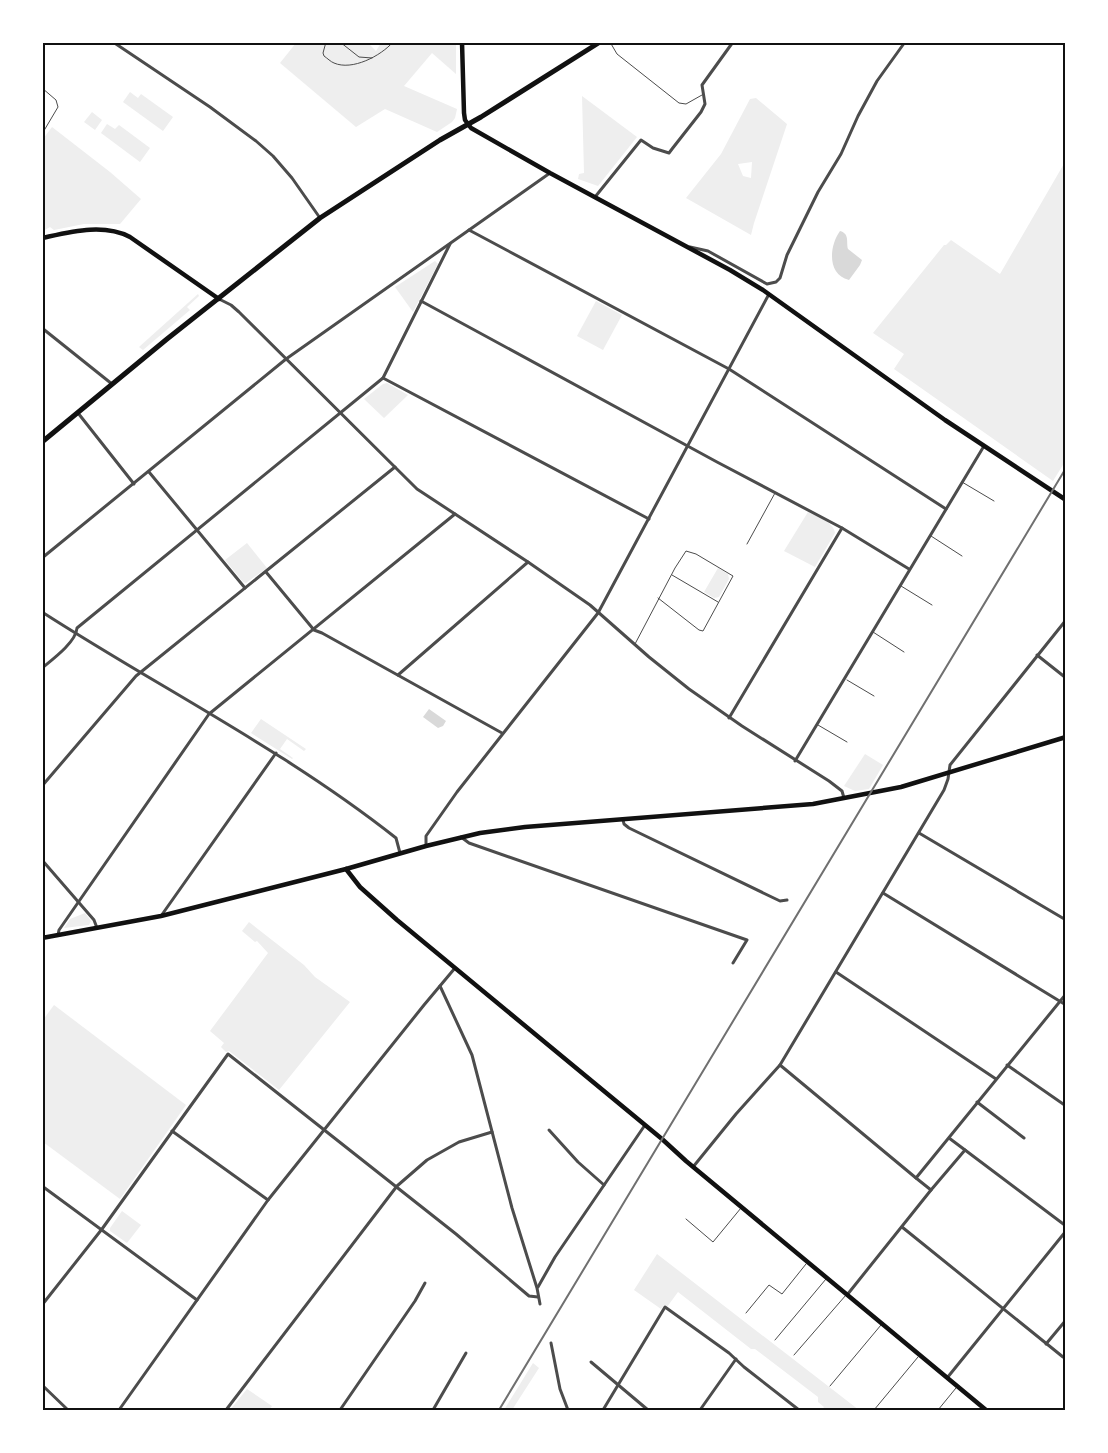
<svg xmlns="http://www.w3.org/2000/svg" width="1108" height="1453" font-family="Figtree,sans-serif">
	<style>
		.green { fill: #eee; fill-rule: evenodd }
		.water { fill: #d9d9d9 }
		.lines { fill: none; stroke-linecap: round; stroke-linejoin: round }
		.service { stroke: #4c4c4c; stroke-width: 1 }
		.minor { stroke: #4c4c4c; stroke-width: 3 }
		.secondary { stroke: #111; stroke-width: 4.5 }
		.primary { stroke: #111; stroke-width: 5 }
		.rail { stroke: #707070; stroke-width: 2 }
		.neatline { fill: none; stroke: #111; stroke-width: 2 }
	</style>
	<rect width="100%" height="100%" fill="#fff"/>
	<g class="green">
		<path d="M296 43H368L376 51 381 43H456V74L432 53 404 86 457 109 455 118 452 122 437 132 385 109 356 127 280 63Z"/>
		<path d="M130 92 138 98 141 94 173 117 163 131 123 102Z"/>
		<path d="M582 96 637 137 598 186 578 179 579 174 584 173Z"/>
		<path d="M756 98 787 124 754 223 751 235 686 198 721 154 750 99ZM752 162 751 178 743 176 738 164Z"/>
		<path d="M92 112 102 120 95 130 84 122Z"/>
		<path d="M107 124 115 129 119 125 150 148 140 162 101 133Z"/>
		<path d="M52 127 110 172 141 199 120 224H84L54 230 50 227 43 231V139Z"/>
		<path d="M1065 162 1066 460 1053 481 894 369 904 354 873 333 944 245H946L951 240 1000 274Z"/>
		<path d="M435 261 438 264 413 312 395 287Z"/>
		<path d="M198 294 199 296 187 307 190 310 143 350 139 347Z"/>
		<path d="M596 301 622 315 603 350 577 336Z"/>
		<path d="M387 383 408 395 384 418 364 399 383 384Z"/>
		<path d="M808 512C817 517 834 522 835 533L815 567 784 551Z"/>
		<path d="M247 543 267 568 246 583 243 582 225 560Z"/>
		<path d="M718 568 728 574 729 579 719 597 714 598 704 592Z"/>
		<path d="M261 719 306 749 304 751 287 739 280 749 293 758 292 759 251 733Z"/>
		<path d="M865 754 883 765 869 789 855 791 844 786Z"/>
		<path d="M85 913 91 921 89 925 64 928 70 919Z"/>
		<path d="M249 922 304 965 315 977 350 1002 279 1090 229 1051 226 1052 221 1047 224 1043 210 1031 268 953 257 941 255 942 242 931Z"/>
		<path d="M54 1005 186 1105 120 1199 43 1142V1020Z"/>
		<path d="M122 1211 141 1225 127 1243 110 1231V1228Z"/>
		<path d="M657 1254 859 1410H822L824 1407 818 1402V1397L755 1349H751L678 1292 667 1307 664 1305 661 1309 634 1290Z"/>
		<path d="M533 1363 539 1368 512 1410H504Z"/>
		<path d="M247 1389 272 1406 269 1410H230Z"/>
	</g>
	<g class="water">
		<path d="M840 231C850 234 846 242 848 249L862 260 860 265 849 280C827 275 829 246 840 231Z"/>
		<path d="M429 709 446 721 443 726 438 728 423 717Z"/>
	</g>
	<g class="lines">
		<g class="service">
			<path d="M326 42 323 53 324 56C327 58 331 62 334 63 352 71 381 56 393 42"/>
			<path d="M340 42 359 57 372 58"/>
			<path d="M610 42 617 54 679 103 686 104 702 95"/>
			<path d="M42 46 45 42"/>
			<path d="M42 88 56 100 58 107 42 134"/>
			<path d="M962 482 994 501"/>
			<path d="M931 536 962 556"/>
			<path d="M747 544 775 493"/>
			<path d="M672 575 718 602"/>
			<path d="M901 586 932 605"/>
			<path d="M873 632 904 652"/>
			<path d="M635 644 675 568 686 551 696 554 733 576 703 631 699 630 658 598"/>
			<path d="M847 680 874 696"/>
			<path d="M818 725 847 742"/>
			<path d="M686 1219 713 1242 741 1208"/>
			<path d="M746 1313 769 1285 782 1294 806 1264"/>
			<path d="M775 1340 826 1279"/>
			<path d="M794 1355 846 1295"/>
			<path d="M830 1386 881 1325"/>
			<path d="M874 1410 918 1357"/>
			<path d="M938 1410 956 1388"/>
		</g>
		<g class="minor">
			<path d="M113 42 210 107 256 141 273 156 292 178 320 218"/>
			<path d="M595 197 641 140 653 148 669 153 672 149 701 112 705 104 702 85 733 42"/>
			<path d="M469 230 729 369 946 509"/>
			<path d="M690 247 708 251 767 284 776 282 780 278 787 255 818 192 841 154 858 116 877 81 905 42"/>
			<path d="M219 299 231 305 239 312 417 489 528 562 590 605 649 657 689 689 742 726 829 781 842 791 844 798"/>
			<path d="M421 301 717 462 842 528 909 569"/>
			<path d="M42 328 112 384"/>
			<path d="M383 378 649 519"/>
			<path d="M78 413 134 484"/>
			<path d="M149 472 245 588"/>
			<path d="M42 558 286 359 550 173"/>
			<path d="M266 572 314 630 322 633 502 733"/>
			<path d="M42 612C160 688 286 751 396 838L400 853"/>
			<path d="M1037 655 1066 678"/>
			<path d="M42 668C53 659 76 642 77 628L383 378 450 244"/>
			<path d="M398 675 528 562"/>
			<path d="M729 718 842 528"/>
			<path d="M795 761 984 446"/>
			<path d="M42 786 136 676 395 467"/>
			<path d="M623 820 624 824 629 828 780 901 787 900"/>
			<path d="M919 833 1066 920"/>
			<path d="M461 837 469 843 747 940 733 963"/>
			<path d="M426 846V836L457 792 598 613 769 294"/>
			<path d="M42 860 94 920 97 928"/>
			<path d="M883 893 1066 1005"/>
			<path d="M161 916 276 753"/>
			<path d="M58 935 59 930 209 714 455 514"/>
			<path d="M836 972 996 1079"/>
			<path d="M440 986 472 1055 512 1208 537 1288 540 1304"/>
			<path d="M780 1065 916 1178"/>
			<path d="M1007 1065 1066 1106"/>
			<path d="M977 1102 1024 1138"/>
			<path d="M549 1130 578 1162 604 1185"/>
			<path d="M172 1131 268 1200"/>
			<path d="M949 1138 965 1150 931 1190 916 1178 1066 994"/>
			<path d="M965 1150 1066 1226"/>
			<path d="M693 1167 736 1114 780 1065 944 790 948 779 950 765 1066 620"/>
			<path d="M42 1186 197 1300"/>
			<path d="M902 1227 1063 1357"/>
			<path d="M538 1287 555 1257 645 1125"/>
			<path d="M847 1295 931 1190"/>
			<path d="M42 1305 102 1229 228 1054 456 1234 529 1296 538 1297"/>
			<path d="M551 1343 560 1389 568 1410"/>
			<path d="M1046 1344 1066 1320"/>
			<path d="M591 1362 648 1410"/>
			<path d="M947 1378 1066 1231"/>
			<path d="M42 1385 68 1410"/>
			<path d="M119 1410 268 1200 424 1005 455 968"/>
			<path d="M226 1410 397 1186 427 1160 459 1142 492 1132"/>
			<path d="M340 1410 415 1301 425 1283"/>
			<path d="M433 1410 466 1353"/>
			<path d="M603 1410 665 1307 729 1353 744 1367 799 1410"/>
			<path d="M700 1410 736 1359"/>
		</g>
		<g class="secondary">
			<path d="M462 42 464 113 465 120 471 128 550 173 730 270 763 290 945 420 1066 500"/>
			<path d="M42 238C70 232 103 223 130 237L219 299"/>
			<path d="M346 869 360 887 397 920 662 1139 686 1161 986 1410"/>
			<path d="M42 938 161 916 346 869 426 846 480 833 525 827 813 804 901 787 1066 737"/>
		</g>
		<path class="primary" d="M42 442 167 339 320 218 440 140 481 117 600 42"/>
		<path class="rail" d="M499 1410 1066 468"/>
	</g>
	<rect width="1108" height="1453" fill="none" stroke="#ffffff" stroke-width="88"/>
	<rect x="44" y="44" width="1020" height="1365" class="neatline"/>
</svg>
